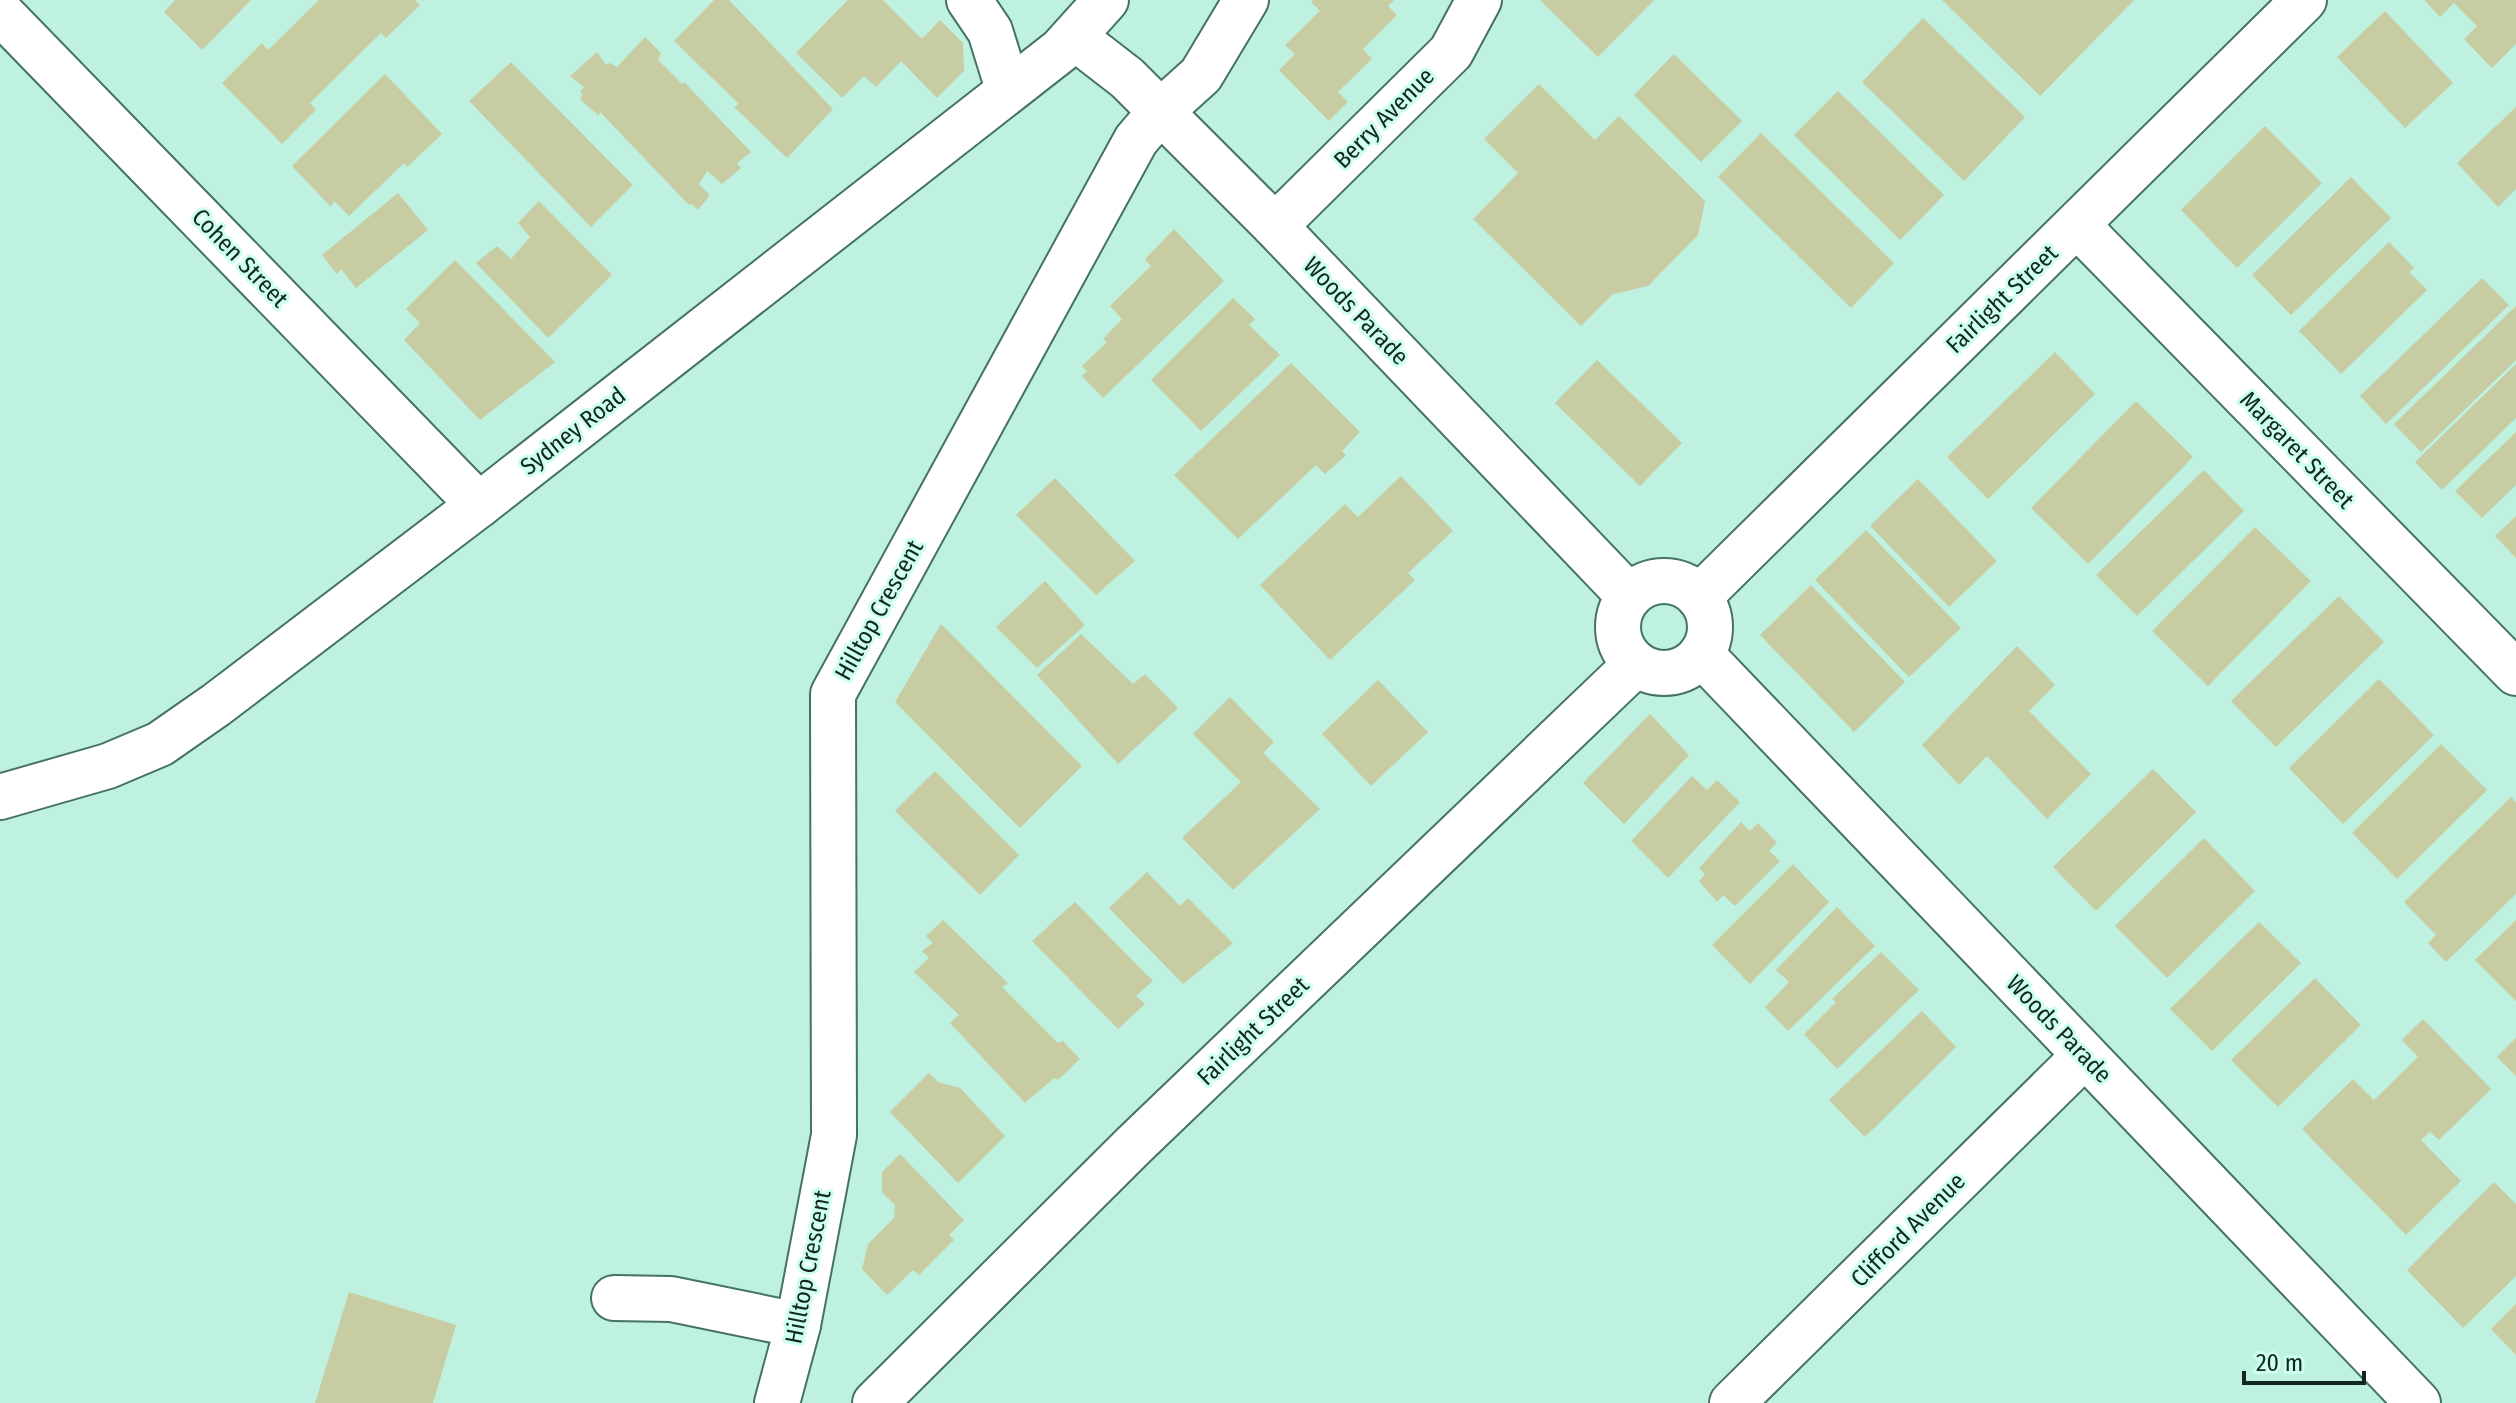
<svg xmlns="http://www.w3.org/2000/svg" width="2516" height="1403" font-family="'Fira Sans Condensed',sans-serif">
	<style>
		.building { fill: #c8cca2 }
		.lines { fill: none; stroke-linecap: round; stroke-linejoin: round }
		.minor-casing { stroke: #447264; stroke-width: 48 }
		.major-casing { stroke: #447264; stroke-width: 48 }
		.minor { stroke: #fff; stroke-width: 44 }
		.major { stroke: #fff; stroke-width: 44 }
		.labels { text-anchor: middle; stroke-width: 6; stroke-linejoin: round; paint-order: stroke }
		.street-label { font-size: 24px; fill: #142721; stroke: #ccffed }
	</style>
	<rect width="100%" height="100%" fill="#bff1e0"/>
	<g class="building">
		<path d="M175 0H251L202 50 164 12Z"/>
		<path d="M319 0H415L420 5 386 38 381 33 310 103 316 110 282 144 222 83 262 43 268 50Z"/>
		<path d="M714 0H729L833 109 787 158 734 107 739 104 674 41Z"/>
		<path d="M848 0H883L922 39 940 20 963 43 964 71 937 98 901 61 876 87 864 76 842 98 796 53Z"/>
		<path d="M1313 0H1394L1388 6 1397 15 1363 49 1372 59 1338 92 1348 102 1329 121 1279 70 1295 54 1285 45 1320 11 1311 2Z"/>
		<path d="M1540 0H1654L1598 57Z"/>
		<path d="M1942 0H2134L2040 96Z"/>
		<path d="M2424 0H2516V44L2492 68 2464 39 2477 26 2454 3 2440 17Z"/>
		<path d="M2385 11 2453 83 2405 128 2337 57Z"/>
		<path d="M1923 18 2025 117 1964 181 1862 82Z"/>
		<path d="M645 37 661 53 658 60 682 84 684 82 751 152 737 163 741 168 722 184 707 171 699 184 710 195 698 210 692 204 689 205 600 112 599 116 580 99 583 94 580 92 584 87 570 76 597 52 606 65 610 63 617 67Z"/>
		<path d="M1674 54 1742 121 1701 162 1634 95Z"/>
		<path d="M511 62 633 185 591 227 469 101Z"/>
		<path d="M385 74 442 134 407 167 404 163 349 216 334 201 331 207 292 166Z"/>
		<path d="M1539 84 1595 140 1619 116 1705 201 1698 235 1648 286 1613 294 1581 326 1473 219 1518 173 1484 139Z"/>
		<path d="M1838 91 1944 195 1900 240 1794 135Z"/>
		<path d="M2516 107V189L2498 207 2457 163Z"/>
		<path d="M2265 126 2322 183 2237 268 2181 210Z"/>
		<path d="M1761 133 1894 263 1851 308 1718 177Z"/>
		<path d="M2351 177 2391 218 2291 315 2252 275Z"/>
		<path d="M398 193 428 230 356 288 341 269 337 274 322 255Z"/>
		<path d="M539 201 612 275 548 338 476 263 497 246 511 259 530 237 518 223Z"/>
		<path d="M1174 229 1224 281 1103 398 1082 376 1087 371 1082 366 1107 342 1103 339 1122 319 1110 306 1151 266 1145 259Z"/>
		<path d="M2389 242 2414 268 2409 272 2427 290 2341 374 2299 331Z"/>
		<path d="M455 260 555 362 480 420 404 340 420 323 406 309Z"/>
		<path d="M2482 278 2509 305 2386 424 2360 396Z"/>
		<path d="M1233 298 1255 319 1249 325 1280 355 1201 431 1151 380Z"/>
		<path d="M2516 306V360L2421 452 2394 424Z"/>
		<path d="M2055 352 2095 394 1988 499 1947 457Z"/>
		<path d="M1597 360 1682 443 1640 486 1555 403Z"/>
		<path d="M1291 363 1360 432 1342 451 1346 455 1325 474 1316 465 1238 539 1174 475Z"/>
		<path d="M2516 364V418L2442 490 2415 462Z"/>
		<path d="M2136 401 2193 457 2088 564 2031 508Z"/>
		<path d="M2516 432V485L2482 518 2455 491Z"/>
		<path d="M2204 470 2244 511 2137 616 2096 575Z"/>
		<path d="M1401 476 1453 531 1408 573 1415 580 1330 660 1260 585 1345 504 1358 517Z"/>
		<path d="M1055 478 1135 561 1096 595 1016 515Z"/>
		<path d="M1918 479 1997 561 1949 607 1870 526Z"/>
		<path d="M2516 516V558L2495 536Z"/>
		<path d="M2255 527 2311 581 2208 686 2152 631Z"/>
		<path d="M1866 530 1961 628 1909 677 1815 580Z"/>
		<path d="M1045 581 1085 625 1037 668 996 627Z"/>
		<path d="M1811 585 1905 682 1854 732 1760 635Z"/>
		<path d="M2339 596 2384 642 2276 747 2231 701Z"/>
		<path d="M941 624 1082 766 1020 828 895 702Z"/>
		<path d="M1081 634 1133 684 1145 674 1178 708 1118 764 1037 675Z"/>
		<path d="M2017 646 2055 685 2029 711 2091 774 2047 819 1987 756 1959 785 1922 745Z"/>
		<path d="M2379 679 2434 735 2343 824 2289 768Z"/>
		<path d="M1378 680 1428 732 1371 786 1322 734Z"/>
		<path d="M1230 697 1274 742 1263 753 1320 809 1233 890 1182 838 1241 782 1193 734Z"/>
		<path d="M1650 714 1689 755 1624 824 1583 783Z"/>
		<path d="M2441 744 2487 790 2397 879 2352 833Z"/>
		<path d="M2153 769 2196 812 2096 911 2053 867Z"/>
		<path d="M935 771 1019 855 980 895 895 811Z"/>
		<path d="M1692 776 1707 790 1717 780 1740 802 1668 878 1631 841Z"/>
		<path d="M2511 797 2516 802V894L2446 962 2428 943 2436 935 2404 902Z"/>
		<path d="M1741 822 1750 831 1758 823 1777 843 1769 851 1780 861 1735 906 1723 895 1717 902 1699 881 1705 874 1699 868Z"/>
		<path d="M2204 838 2255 891 2167 978 2115 926Z"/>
		<path d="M1793 864 1829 902 1750 984 1712 945Z"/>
		<path d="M1147 872 1180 906 1188 898 1233 943 1183 984 1109 908Z"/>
		<path d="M1075 902 1153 981 1136 996 1145 1004 1118 1029 1032 941Z"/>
		<path d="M1837 907 1875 946 1788 1031 1765 1007 1789 982 1776 970Z"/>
		<path d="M943 920 1008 983 1002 987 1058 1043 1063 1041 1080 1059 1058 1080 1054 1078 1025 1103 950 1023 959 1015 914 972 929 958 922 951 933 943 926 936Z"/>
		<path d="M2516 920V1001L2475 960Z"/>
		<path d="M2259 922 2301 963 2212 1051 2170 1009Z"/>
		<path d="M1881 952 1919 990 1837 1069 1804 1034 1836 1002 1832 999Z"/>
		<path d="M2315 978 2361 1025 2278 1107 2231 1060Z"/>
		<path d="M1922 1011 1956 1047 1865 1137 1829 1100Z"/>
		<path d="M2423 1019 2491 1089 2439 1140 2430 1132 2421 1140 2461 1181 2406 1235 2302 1129 2353 1079 2374 1100 2418 1057 2402 1040Z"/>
		<path d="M2516 1038V1076L2497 1057Z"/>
		<path d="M929 1073 938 1082 960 1088 1005 1136 958 1183 890 1112Z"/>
		<path d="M900 1154 964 1220 949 1235 954 1240 919 1275 913 1270 887 1295 862 1269 868 1244 894 1218 895 1205 882 1192V1172Z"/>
		<path d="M2494 1182 2516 1204V1276L2463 1328 2407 1270Z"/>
		<path d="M349 1292 456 1325 433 1403H315Z"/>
		<path d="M2516 1304V1355L2491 1329Z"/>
	</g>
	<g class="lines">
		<defs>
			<g id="minor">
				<path d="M969 0 990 31 1008 89"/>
				<path d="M0 12 479 505"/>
				<path d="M1074 37 1127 78 1275 226 1629 596"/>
				<path d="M1275 226 1451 52 1479 0"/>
				<path d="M2078 226 2516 673"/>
				<circle cx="1664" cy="627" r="46"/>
				<path d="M1699 597 2304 0"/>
				<path d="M1701 654 2418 1403"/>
				<path d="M614 1298 671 1299 798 1325"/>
				<path d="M777 1403 798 1325 834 1135 833 694 1136 140 1160 112 1201 75 1246 0"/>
				<path d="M875 1403 1134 1145 1636 664"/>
				<path d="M1732 1403 2084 1056"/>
			</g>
			<path id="major" d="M0 797 108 766 160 744 216 705 479 505 1061 50 1106 0"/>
		</defs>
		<use href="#minor" class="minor-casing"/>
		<use href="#major" class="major-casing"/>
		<use href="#minor" class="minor"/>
		<use href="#major" class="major"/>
	</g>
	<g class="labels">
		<g class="street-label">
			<text transform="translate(1384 118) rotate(-45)" y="8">Berry Avenue</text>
			<text transform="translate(240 258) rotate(46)" y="8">Cohen Street</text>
			<text transform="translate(2002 299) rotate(-44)" y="8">Fairlight Street</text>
			<text transform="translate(1356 311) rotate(46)" y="8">Woods Parade</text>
			<text transform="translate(573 431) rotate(-38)" y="8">Sydney Road</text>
			<text transform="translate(2297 450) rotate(46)" y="8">Margaret Street</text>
			<text transform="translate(879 610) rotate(-61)" y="8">Hilltop Crescent</text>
			<text transform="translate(2059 1029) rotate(46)" y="8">Woods Parade</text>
			<text transform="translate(1253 1031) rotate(-44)" y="8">Fairlight Street</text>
			<text transform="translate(1908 1230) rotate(-45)" y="8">Clifford Avenue</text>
			<text transform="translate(808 1267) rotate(-79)" y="8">Hilltop Crescent</text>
		</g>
	</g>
	<path d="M2244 1371v12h120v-12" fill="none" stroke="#142721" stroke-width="4"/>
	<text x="2256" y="1371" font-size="24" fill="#142721" stroke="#ccffed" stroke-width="6" paint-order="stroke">20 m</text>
</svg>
